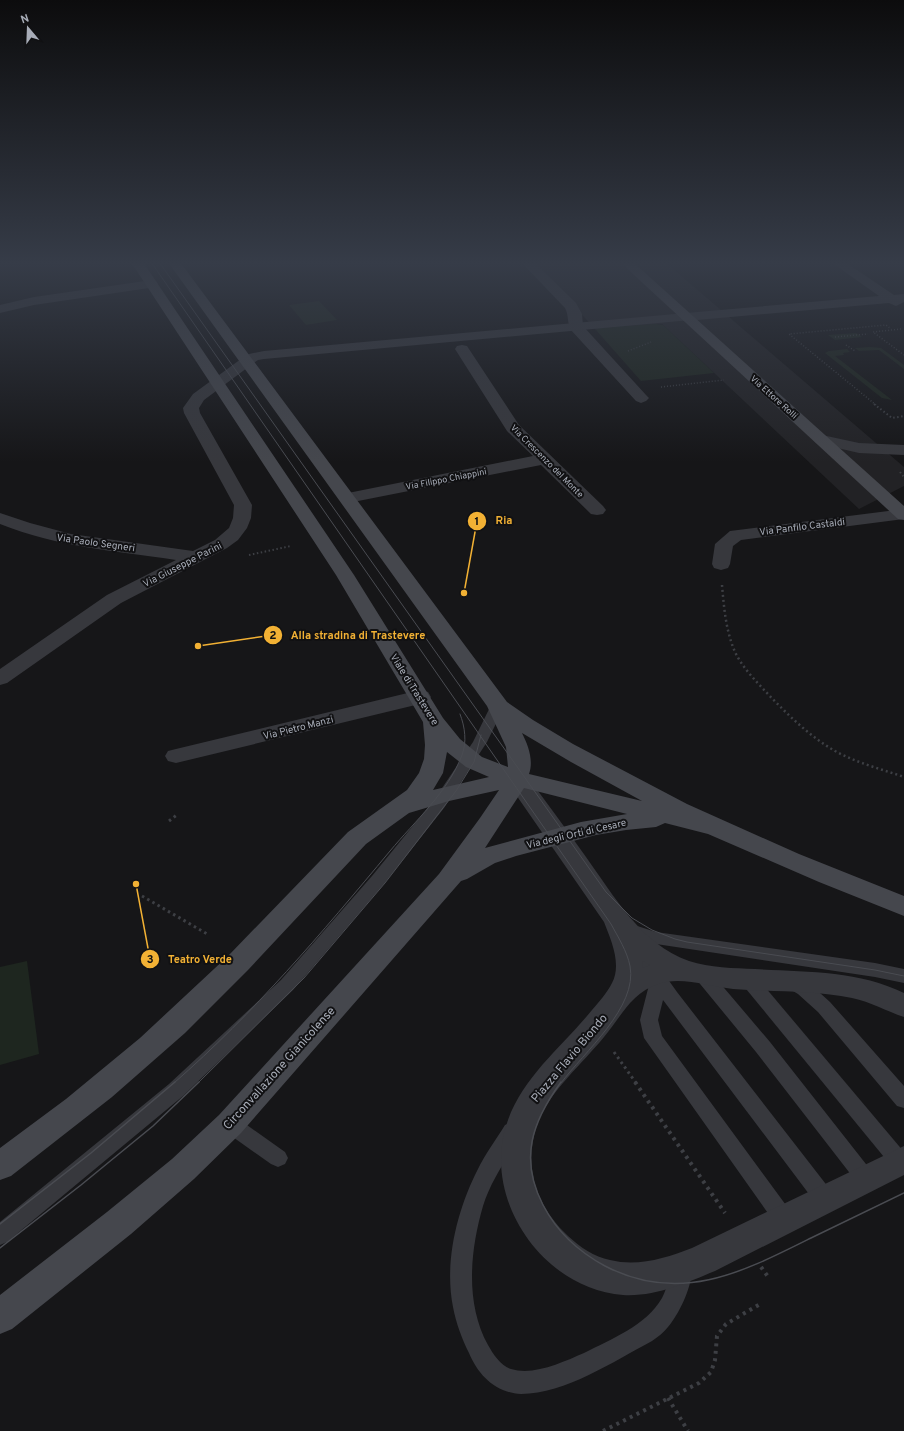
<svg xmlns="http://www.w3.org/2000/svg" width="904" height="1431" font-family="Overpass,sans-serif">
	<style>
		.built { fill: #222225 }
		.green { fill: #1e261f }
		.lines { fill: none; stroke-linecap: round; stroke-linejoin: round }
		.path-far4 { stroke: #3d3f44; stroke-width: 1.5; stroke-dasharray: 1 2; stroke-linecap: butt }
		.path-far3 { stroke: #3d3f44; stroke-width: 2; stroke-dasharray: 1.5 2.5; stroke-linecap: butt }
		.path-far2 { stroke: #3d3f44; stroke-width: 2.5; stroke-dasharray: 2 3; stroke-linecap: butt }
		.path-far1 { stroke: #3d3f44; stroke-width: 3; stroke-dasharray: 2.5 3.5; stroke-linecap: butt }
		.path { stroke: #3d3f44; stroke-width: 4; stroke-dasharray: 3 4.5; stroke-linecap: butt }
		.service { fill: #37383d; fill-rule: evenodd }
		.minor { fill: #37383d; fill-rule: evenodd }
		.tertiary { fill: #37383d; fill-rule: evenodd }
		.secondary { fill: #45474d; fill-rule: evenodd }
		.tram-far1 { stroke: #4a4c52; stroke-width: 1 }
		.tram { stroke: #4a4c52; stroke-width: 1.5 }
		.labels { text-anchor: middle; stroke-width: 4; stroke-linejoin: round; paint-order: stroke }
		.far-street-label { font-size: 9px; fill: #a8adb8; stroke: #111113 }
		.street-label { font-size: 10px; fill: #a8adb8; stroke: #111113 }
		.near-street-label { font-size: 12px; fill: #a8adb8; stroke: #111113 }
		.leader { fill: none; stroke: #f2b134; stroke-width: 1.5 }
		.callout-dot { fill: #f2b134; stroke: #111113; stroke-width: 1.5 }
		.mark-label { font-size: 12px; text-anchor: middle; font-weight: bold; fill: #111 }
		.callout-label { font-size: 11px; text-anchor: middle; font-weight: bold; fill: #f2b134; stroke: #111113; stroke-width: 4; stroke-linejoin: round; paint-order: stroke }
	</style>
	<rect width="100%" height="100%" fill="#161618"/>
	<path class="built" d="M534 262H665L904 467V486L859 509 662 324 596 330Z"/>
	<g class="green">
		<path d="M319 301 337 320 306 325 289 305Z"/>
		<path d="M656 324 663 325 714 373 641 381 596 330 600 328Z"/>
		<path d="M856 333 862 337 835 340 828 335Z"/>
		<path d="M870 347 881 348 904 365V369L879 350 859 351 855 348Z"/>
		<path d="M847 349 850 352 843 353 844 355 835 356 892 400 882 398 825 353 829 351Z"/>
		<path d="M27 961 39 1054 0 1065V967Z"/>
	</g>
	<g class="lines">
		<g class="path-far4">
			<path d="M593 262 596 263"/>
			<path d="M901 329 873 332 904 355"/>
			<path d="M835 337 868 334"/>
			<path d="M846 345 855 351"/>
			<path d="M628 351 651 342"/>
			<path d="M661 387 724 380"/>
			<path d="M876 405 789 334 886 325 891 329"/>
		</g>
		<g class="path-far3">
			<path d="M874 404 892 418 904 416"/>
			<path d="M900 472 904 477"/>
			<path d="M249 555 291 546"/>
		</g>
		<path class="path-far2" d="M722 585C724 608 726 633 736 654 743 668 755 680 766 692 787 714 809 736 835 751 857 763 881 769 904 777"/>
		<g class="path-far1">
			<path d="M169 821 178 814"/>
			<path d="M142 896 209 935"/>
			<path d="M614 1052 636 1083"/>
		</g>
		<g class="path">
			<path d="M635 1082 725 1213"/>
			<path d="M761 1267 769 1278"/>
			<path d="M668 1398 688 1431"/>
			<path d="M603 1431 699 1383 711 1372 715 1360 717 1336 726 1324 762 1303"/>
		</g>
		<g class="service">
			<path d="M498 701 503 702 505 705 487 742 444 808 384 884 293 990 183 1096 7 1242 0 1245V1222L169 1084 281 980 372 876 434 800 473 742 491 705 493 702Z"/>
			<path d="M631 924 656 932 875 963 904 969V983L875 977 656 944 625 934 623 930 625 926Z"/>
			<path d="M636 942 642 943 677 992 832 1192 835 1199 832 1206 825 1208 818 1206 663 1000 658 1020 662 1036 791 1212 794 1219 791 1226 784 1229 777 1226 644 1038 640 1020 650 981 627 948 630 943Z"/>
			<path d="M702 967 708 969 770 1042 873 1173 876 1179 873 1185 866 1188 859 1185 756 1052 696 979 693 974 696 969Z"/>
			<path d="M748 972 754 974 904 1152V1169L900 1171 893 1168 742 984 739 979 742 974Z"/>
			<path d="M794 976 810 984 830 1002 904 1086V1108L897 1106 818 1012 798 994 788 988 785 983 788 978Z"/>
			<path d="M230 1116 237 1118 285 1152 288 1158 285 1164 278 1167 271 1164 223 1130 220 1124 223 1118Z"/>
			<path d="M512 1122 519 1125 522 1131C509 1157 492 1177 483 1206 470 1251 465 1303 488 1345 493 1354 501 1366 511 1369 534 1376 563 1362 584 1353 611 1339 646 1326 662 1298 668 1287 669 1273 674 1261L682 1258 690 1261C697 1278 680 1313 668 1327 664 1332 658 1337 652 1341 614 1361 565 1394 521 1394 496 1393 478 1375 469 1353 462 1339 456 1323 453 1307 444 1262 457 1210 478 1169 485 1154 496 1140 505 1125Z"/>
		</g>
		<g class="minor">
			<path d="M521 262H534L576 303 582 314 583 326 646 395 649 398 646 401 641 403 636 401 571 330C567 324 569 315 565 308Z"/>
			<path d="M831 262H845L894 295 904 294V302L896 306 889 303 686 321 681 320 679 317 681 314 686 313 879 296Z"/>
			<path d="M152 280 156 281 158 284 156 287 34 305 0 313V305L34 297Z"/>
			<path d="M462 345 467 346 519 425 603 506 606 510 603 514 597 515 591 514 541 465 348 503 342 502 339 498 342 494 348 493 533 456 507 431 455 349 457 346Z"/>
			<path d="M246 358 251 359 253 362 251 365 204 400 199 408 200 413 252 505 251 518 247 528 238 540 227 548 121 603 7 683 0 685V669L107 595 176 560C116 551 57 547 0 524V513L30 523 71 534 193 551 215 540 229 528 233 518 234 505 184 413 183 408 193 394 241 359Z"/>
			<path d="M904 509V519L741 540 733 546 730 564 728 568 721 570 714 568 712 564 715 544 730 531Z"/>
			<path d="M420 690 428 692 431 697 428 702 176 763 168 761 165 756 168 751 176 749Z"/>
			<path d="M517 771 525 774C546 801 566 829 586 857 614 896 641 944 689 961 710 968 734 968 755 969 806 972 858 970 904 993V1017C886 1011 871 1002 852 998 813 990 773 992 733 989 709 987 682 976 658 984 631 993 621 1017 604 1037 583 1063 550 1091 538 1122 522 1165 536 1206 568 1236 580 1247 594 1257 610 1260 638 1267 666 1258 692 1248L904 1146V1175L715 1271C686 1283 655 1297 623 1295 543 1289 481 1199 507 1123 522 1077 563 1046 592 1010 599 1002 607 993 612 983 622 964 611 940 604 922L505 779 509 774ZM642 961H643L650 965 643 968Z"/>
		</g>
		<g class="tertiary">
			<path d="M686 313 691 314 693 317 691 320 264 359 258 360 251 365 246 366 241 365 239 362 249 354 264 351Z"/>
			<path d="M822 435 859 443 904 445V455L859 453 816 443 814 440 816 437Z"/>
		</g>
		<g class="secondary">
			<path d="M131 262H143L354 575 443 718 460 739 482 757 508 767 506 747 487 706 168 262H180L507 702 533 720 573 744 687 804 799 854 904 896V916L819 882 708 834 665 823 656 827 626 830 596 835 516 856 495 863 467 879 461 881 241 1133 194 1179 131 1234 12 1329 0 1334V1295L107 1212 172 1159 219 1115 439 874 480 818 499 790 449 801 409 813 366 844 248 970 185 1033 112 1097 11 1176 0 1180V1148L66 1099 140 1038 229 955 348 832 407 790 419 773 424 759 425 745 423 722 336 575ZM522 733 571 762 642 801 529 774C534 760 528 745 522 733ZM447 752 466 767 489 777 433 790 443 773ZM524 788 627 814 581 822 485 848Z"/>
			<path d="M620 262H633L904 506V520L898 519Z"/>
		</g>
		<g class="tram-far1">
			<path d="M151 262 611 924C618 937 627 951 630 966 638 1007 584 1052 561 1083"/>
			<path d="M159 262 606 892 632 918 652 930 675 939 687 942 875 970 904 976"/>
			<path d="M174 1083C255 1012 321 934 390 851 415 821 448 792 462 755 467 742 465 727 460 714"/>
			<path d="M198 1083 304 978 385 883 456 791 474 762 481 735"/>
		</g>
		<g class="tram">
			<path d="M561 1082C532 1122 519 1159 543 1205 557 1232 579 1252 605 1266 680 1305 743 1272 811 1238 842 1223 873 1208 904 1193"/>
			<path d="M0 1224 91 1153 175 1082"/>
			<path d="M0 1248 81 1185 153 1126 199 1082"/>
		</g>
	</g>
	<linearGradient id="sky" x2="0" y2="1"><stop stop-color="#0c0c0d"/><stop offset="0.57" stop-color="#363c48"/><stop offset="1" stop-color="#363c48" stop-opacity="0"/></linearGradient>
	<rect width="904" height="462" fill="url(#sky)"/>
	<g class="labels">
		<g class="far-street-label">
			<text transform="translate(774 397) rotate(42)" y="3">Via Ettore Rolli</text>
			<text transform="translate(547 461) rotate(45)" y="3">Via Crescenzo del Monte</text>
			<text transform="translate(446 479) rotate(-11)" y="3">Via Filippo Chiappini</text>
		</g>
		<g class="street-label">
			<text transform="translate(802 526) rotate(-7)" y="4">Via Panfilo Castaldi</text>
			<text transform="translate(96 542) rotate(8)" y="4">Via Paolo Segneri</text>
			<text transform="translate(182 564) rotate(-27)" y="4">Via Giuseppe Parini</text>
			<text transform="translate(415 689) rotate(58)" y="4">Viale di Trastevere</text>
			<text transform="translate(298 727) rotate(-14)" y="4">Via Pietro Manzi</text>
			<text transform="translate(576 833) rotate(-13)" y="4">Via degli Orti di Cesare</text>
		</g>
		<g class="near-street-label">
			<text transform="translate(569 1058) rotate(-50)" y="4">Piazza Flavio Biondo</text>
			<text transform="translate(279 1068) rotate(-48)" y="4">Circonvallazione Gianicolense</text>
		</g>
	</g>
	<path class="leader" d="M464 593L477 521M198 646L273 635M136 884L150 959"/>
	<g class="callout-dot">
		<circle cx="464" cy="593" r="4"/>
		<circle cx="198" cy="646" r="4"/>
		<circle cx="136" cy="884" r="4"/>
		<circle cx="477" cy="521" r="10"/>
		<circle cx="273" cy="635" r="10"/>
		<circle cx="150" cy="959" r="10"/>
	</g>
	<g class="mark-label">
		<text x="477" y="525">1</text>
		<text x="273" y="639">2</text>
		<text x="150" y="963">3</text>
	</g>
	<g class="callout-label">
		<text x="504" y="524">Ria</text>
		<text x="358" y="639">Alla stradina di Trastevere</text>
		<text x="200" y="963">Teatro Verde</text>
	</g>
	<g transform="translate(28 28) rotate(341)" stroke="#111113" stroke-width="3" paint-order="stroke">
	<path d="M0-3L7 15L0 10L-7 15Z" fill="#a8adb8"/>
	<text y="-6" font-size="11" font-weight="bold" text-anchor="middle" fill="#a8adb8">N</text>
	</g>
</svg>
